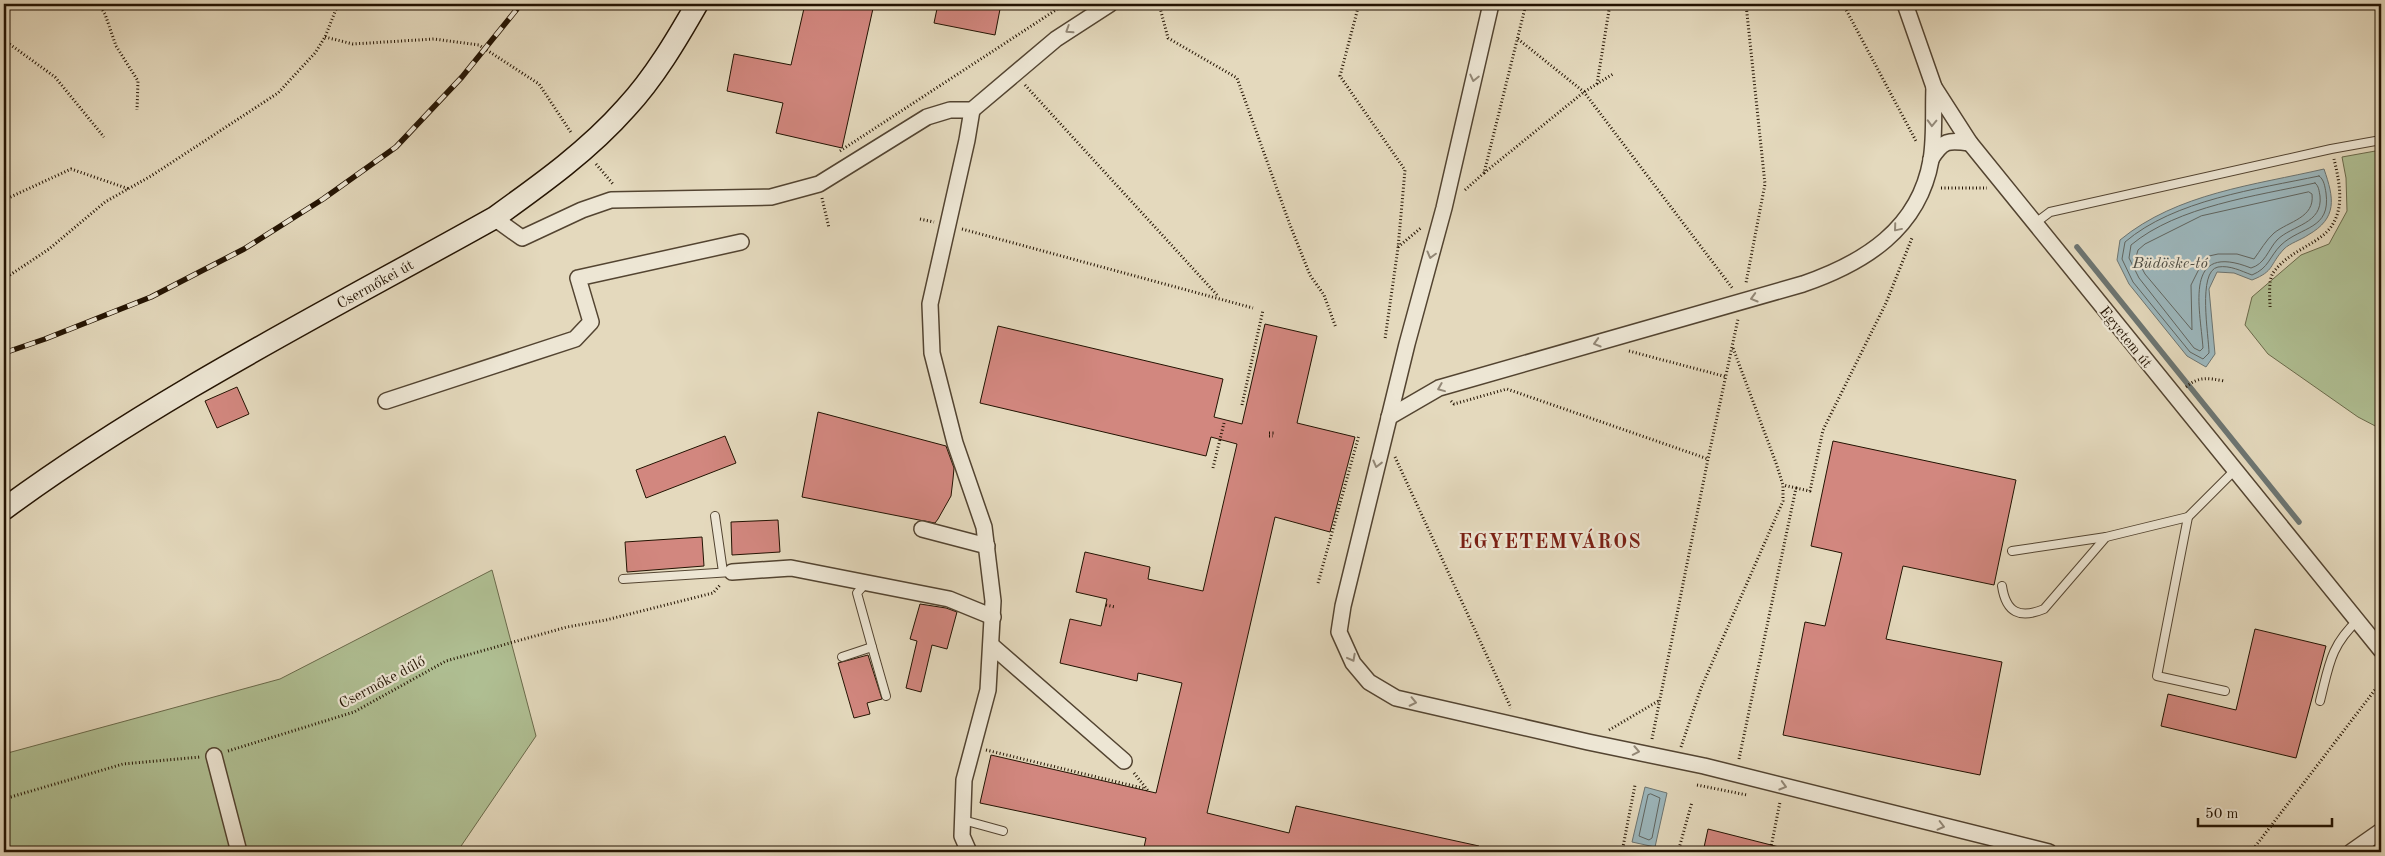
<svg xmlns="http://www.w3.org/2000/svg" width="2385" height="856" font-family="'Old Standard TT',serif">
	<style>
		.green { fill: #b0c094; stroke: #6a6a4b }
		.water { fill: #9cb7bd; stroke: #6c7572 }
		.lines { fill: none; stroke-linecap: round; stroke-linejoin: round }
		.shore { stroke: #606560; stroke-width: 1 }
		.stream { stroke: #6c7572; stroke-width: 5.5 }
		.building { fill: #d2877f; stroke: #231302 }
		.lane-casing { stroke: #534431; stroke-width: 10 }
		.street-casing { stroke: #534431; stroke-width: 18 }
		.secondary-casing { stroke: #231302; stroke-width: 24 }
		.path { stroke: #231302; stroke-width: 3; stroke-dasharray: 1 2.5; stroke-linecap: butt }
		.lane { stroke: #ede6d4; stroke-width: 8 }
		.street { stroke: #ede6d4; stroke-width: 15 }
		.secondary { stroke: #ede6d4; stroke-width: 21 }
		.rail-casing { stroke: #231302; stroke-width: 5.5 }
		.rail { stroke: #ede6d4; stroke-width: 4; stroke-dasharray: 11; stroke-linecap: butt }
		.oneway { stroke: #928776 }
		.labels { text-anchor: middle; stroke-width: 4.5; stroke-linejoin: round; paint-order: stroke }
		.street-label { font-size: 15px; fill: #231302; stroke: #ede6d4 }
		.water-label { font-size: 16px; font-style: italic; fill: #4d4c43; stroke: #ede6d4 }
		.district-label { font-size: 20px; font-weight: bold; letter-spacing: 1px; fill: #7a1f14; stroke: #ede6d4 }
	</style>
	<rect width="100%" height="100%" fill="#e4d9bd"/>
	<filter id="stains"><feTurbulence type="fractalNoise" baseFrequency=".004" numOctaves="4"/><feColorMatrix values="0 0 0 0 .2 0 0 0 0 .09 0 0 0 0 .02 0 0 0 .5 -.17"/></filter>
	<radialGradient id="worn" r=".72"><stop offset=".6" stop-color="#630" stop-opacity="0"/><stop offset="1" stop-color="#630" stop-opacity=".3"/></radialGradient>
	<g class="green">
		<path d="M2381 150V429L2358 417 2268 354 2245 325 2252 297 2301 255 2329 244 2347 211 2346 178 2342 157Z"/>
		<path d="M492 570 536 736 457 852H4V754L280 679Z"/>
	</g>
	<g class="water">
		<path d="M2324 169C2334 198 2338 218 2308 235 2301 240 2290 243 2284 249 2269 265 2275 271 2252 280L2234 273 2217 272 2209 289 2215 354 2206 367 2187 356 2129 284 2117 260 2120 240C2177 193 2255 185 2324 169Z"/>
		<path d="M1645 787 1667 793 1655 847 1632 842Z"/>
	</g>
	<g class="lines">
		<g class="shore">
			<path d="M2319 176C2324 179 2325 187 2326 193 2331 230 2301 226 2281 245 2269 257 2269 268 2252 275 2241 271 2230 265 2218 267 2197 271 2209 337 2209 353L2203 359 2190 352 2133 282 2122 259 2125 242C2174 200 2257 189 2319 176Z"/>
			<path d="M2315 183C2319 186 2319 191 2320 196 2323 224 2292 225 2277 240 2268 250 2265 264 2251 268 2183 241 2200 307 2203 348L2200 351 2194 348 2139 278 2129 258 2131 245C2178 206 2256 196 2315 183Z"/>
			<path d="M2309 192 2312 194C2315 218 2289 221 2274 233 2266 240 2260 251 2254 259L2237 254H2218L2209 256 2203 261 2191 285 2192 330 2145 274 2136 257 2138 250 2145 244 2201 216Z"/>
			<path d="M1651 794 1660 798 1652 838 1649 840 1639 836 1648 795Z"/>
		</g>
		<g class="stream">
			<path d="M2077 247 2299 522"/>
			<path d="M2380 852 2381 851"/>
		</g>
	</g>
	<g class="building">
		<path d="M805 4H874L842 148 776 133 783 103 727 91 734 54 791 65Z"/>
		<path d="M938 4H1001L995 35 934 23Z"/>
		<path d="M1265 324 1317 336 1297 423 1355 437 1330 532 1275 517 1207 813 1289 833 1296 806 1479 846V852H1143L1146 838 980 803 991 755 1156 793 1182 683 1138 673 1137 681 1060 663 1070 619 1101 626 1107 599 1076 592 1085 552 1150 567 1148 579 1203 591 1237 444 1211 437 1206 456 980 403 998 326 1223 379 1214 417 1242 424Z"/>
		<path d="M237 387 249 414 217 428 205 401Z"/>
		<path d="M818 412 946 446 954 468 953 479 951 496 938 519 935 523 919 520 802 497Z"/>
		<path d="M725 436 736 463 646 498 636 470Z"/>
		<path d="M1833 441 2016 480 1994 585 1903 566 1886 639 2002 662 1980 775 1783 735 1805 622 1825 626 1842 553 1811 546Z"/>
		<path d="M778 520 780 552 732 555 731 522Z"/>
		<path d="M702 537 704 566 627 572 625 542Z"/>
		<path d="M920 604 946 608 957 612 947 649 932 645 921 692 906 688 917 641 910 639Z"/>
		<path d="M2255 629 2326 646 2296 758 2161 726 2168 694 2236 710Z"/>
		<path d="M868 655 882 699 867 703 870 714 854 718 838 663Z"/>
		<path d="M1708 829 1779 847V852H1703Z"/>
	</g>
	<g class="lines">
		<defs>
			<g id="lane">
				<path d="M2034 224 2050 212 2331 149 2381 140"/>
				<path d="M715 516 723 572"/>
				<path d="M2188 517 2157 676 2225 691"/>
				<path d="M2012 551 2106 537"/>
				<path d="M623 579 732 572"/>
				<path d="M866 583 857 593 872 647"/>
				<path d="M2002 586C2006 613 2020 619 2044 609L2106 537 2188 517 2236 469"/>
				<path d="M842 657 872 647 886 696"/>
				<path d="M2320 701C2329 666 2330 646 2358 620"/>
				<path d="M963 820 1003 831"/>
			</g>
			<g id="street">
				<path d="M1491 4 1444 208 1407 344 1343 606 1339 632 1353 663 1369 682 1396 698 1588 742 1704 766 2049 852"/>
				<path d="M1905 4 1934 87 1970 143 2381 650"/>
				<path d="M1931 159C1943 140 1948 140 1970 143"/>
				<path d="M494 218 522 238 582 210 611 200 771 197 819 184 927 117 950 110H972L1056 39 1110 4"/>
				<path d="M386 401 575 339 591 322 578 278 741 242"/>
				<path d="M1389 417 1439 388 1803 284C1864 263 1919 229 1931 160 1935 137 1933 111 1934 87"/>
				<path d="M922 529 987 546"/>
				<path d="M732 572 791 568 949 599 993 617"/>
				<path d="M991 645 1124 761"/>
				<path d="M214 756 239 852"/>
				<path d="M969 852 962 836 964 780 988 690 993 601 984 527 955 443 932 353 930 304 967 140 972 110"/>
				<path d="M2351 852 2381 831"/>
			</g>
			<path id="secondary" d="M4 509C158 396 328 311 494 218 540 185 588 151 626 108 654 78 677 39 697 4"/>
		</defs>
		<use href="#lane" class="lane-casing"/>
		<use href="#street" class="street-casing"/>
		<use href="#secondary" class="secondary-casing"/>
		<g class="path">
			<path d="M99 4 105 14 116 46 138 81 137 110"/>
			<path d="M1159 4 1168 38 1237 78 1290 225 1310 275 1324 295 1336 328"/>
			<path d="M1359 4 1340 76 1405 170 1398 248 1385 339"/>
			<path d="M1746 4 1765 184 1746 283"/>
			<path d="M1843 4 1916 141"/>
			<path d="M325 37 353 44 434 39 479 45 539 84 572 134"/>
			<path d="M1518 39 1584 92 1733 289"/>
			<path d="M4 40 55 77 104 137"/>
			<path d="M1597 84 1610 4"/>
			<path d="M1025 85 1218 296"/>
			<path d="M840 151 1065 4"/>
			<path d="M596 164 613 184"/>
			<path d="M1484 173 1584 92 1613 74"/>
			<path d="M1941 188H1987"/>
			<path d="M1465 190 1484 173 1526 4"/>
			<path d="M822 198 829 228"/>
			<path d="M4 200 71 169 129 189"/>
			<path d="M920 219 934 222"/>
			<path d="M962 229 1253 308"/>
			<path d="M1398 247 1422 227"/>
			<path d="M4 279 49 249 105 202 151 176 278 93 315 53 325 37 338 4"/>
			<path d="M2270 307C2270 298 2268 281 2273 273 2285 256 2302 250 2318 239 2347 220 2341 188 2334 159"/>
			<path d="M1629 351 1727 377"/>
			<path d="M2186 387C2199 376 2208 378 2224 381"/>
			<path d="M1451 401 1454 404 1507 389 1708 459"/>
			<path d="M1242 405 1263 310"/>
			<path d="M1269 433H1274"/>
			<path d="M1269 436H1273"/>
			<path d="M1395 457 1511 708"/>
			<path d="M1213 468 1224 423"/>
			<path d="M1796 488 1810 491 1823 430 1886 303 1912 238"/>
			<path d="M1318 583 1359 435"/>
			<path d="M1106 605 1115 607"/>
			<path d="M1609 730 1660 700"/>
			<path d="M1652 739 1708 459 1738 319"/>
			<path d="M1681 747 1701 688 1783 501V485L1776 463 1733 348"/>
			<path d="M986 750 1146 789"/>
			<path d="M228 751 354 712 446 661 567 627 606 620 713 593 720 585"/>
			<path d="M1739 759 1796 488 1783 485"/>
			<path d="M1134 773 1149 792"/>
			<path d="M1697 785 1747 795"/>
			<path d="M4 799 123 764 200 757"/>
			<path d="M1622 852 1635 785"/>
			<path d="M1678 852 1692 802"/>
			<path d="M1770 852 1780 802"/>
			<path d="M2251 852 2381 682"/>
		</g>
		<use href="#lane" class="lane"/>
		<use href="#street" class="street"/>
		<use href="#secondary" class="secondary"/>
		<defs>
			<path id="rail" d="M4 353 45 339 151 297 244 249 323 199 396 147 462 77 521 4"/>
		</defs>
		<use href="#rail" class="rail-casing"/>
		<use href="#rail" class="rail"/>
	</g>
	<defs><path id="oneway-chevron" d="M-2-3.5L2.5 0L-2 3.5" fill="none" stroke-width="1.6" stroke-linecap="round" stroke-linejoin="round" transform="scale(1.25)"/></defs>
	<g class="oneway">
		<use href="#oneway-chevron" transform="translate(1069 30) rotate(147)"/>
		<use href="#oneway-chevron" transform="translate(1474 78) rotate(103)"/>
		<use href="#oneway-chevron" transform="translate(1932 123) rotate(92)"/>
		<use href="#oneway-chevron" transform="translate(1897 228) rotate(130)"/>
		<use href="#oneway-chevron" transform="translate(1431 255) rotate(105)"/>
		<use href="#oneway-chevron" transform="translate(1754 298) rotate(164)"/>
		<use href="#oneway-chevron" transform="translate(1597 343) rotate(164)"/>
		<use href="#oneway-chevron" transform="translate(1441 388) rotate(158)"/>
		<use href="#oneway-chevron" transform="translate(1377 464) rotate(104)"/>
		<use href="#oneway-chevron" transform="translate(1352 658) rotate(62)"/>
		<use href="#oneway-chevron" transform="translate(1413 702) rotate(12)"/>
		<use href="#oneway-chevron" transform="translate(1636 751) rotate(11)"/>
		<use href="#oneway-chevron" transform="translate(1783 786) rotate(16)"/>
		<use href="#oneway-chevron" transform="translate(1941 826) rotate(14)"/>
	</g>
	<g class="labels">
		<g class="street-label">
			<text transform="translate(375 284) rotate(-29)" y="5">Csermőkei út</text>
			<text transform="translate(2126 337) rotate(51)" y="5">Egyetem út</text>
			<text transform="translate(382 682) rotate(-28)" y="5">Csermőke dűlő</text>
		</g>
		<g class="water-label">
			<text x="2170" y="268">Büdöske-tó</text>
		</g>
		<g class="district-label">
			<text x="1550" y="548">EGYETEMVÁROS</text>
		</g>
	</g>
	<rect width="2385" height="856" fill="none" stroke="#e4d9bd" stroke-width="20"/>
	<rect x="5" y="5" width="2375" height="846" fill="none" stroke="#231302" stroke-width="2.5"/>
	<rect x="10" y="10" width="2365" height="836" fill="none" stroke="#231302"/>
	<path d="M2198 818v8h134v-8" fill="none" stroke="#231302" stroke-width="2.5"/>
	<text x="2205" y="818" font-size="15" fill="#231302" stroke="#ede6d4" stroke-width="4" paint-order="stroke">50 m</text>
	<rect width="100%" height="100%" filter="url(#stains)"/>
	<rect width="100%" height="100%" fill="url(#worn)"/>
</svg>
